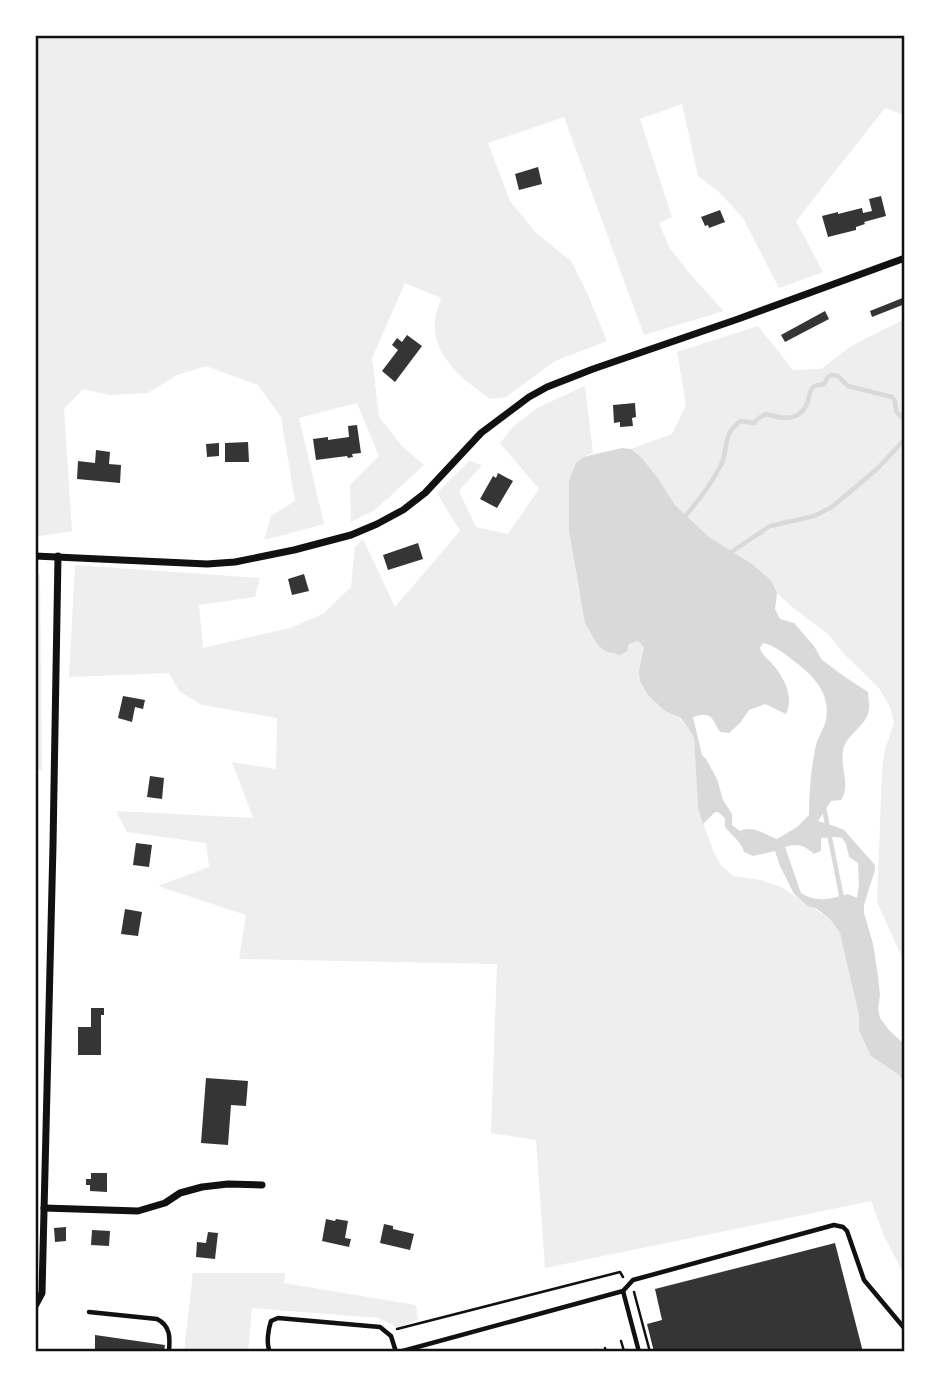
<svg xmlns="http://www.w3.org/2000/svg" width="940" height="1387" font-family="Figtree,sans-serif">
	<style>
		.green { fill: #eee }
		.water { fill: #d9d9d9; fill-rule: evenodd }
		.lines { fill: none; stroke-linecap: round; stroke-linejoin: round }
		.stream { stroke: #d9d9d9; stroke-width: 4.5 }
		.building { fill: #353535 }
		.path { stroke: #111; stroke-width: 2.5 }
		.service { stroke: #111; stroke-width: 4.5 }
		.minor { stroke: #111; stroke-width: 7 }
		.neatline { fill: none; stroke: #111; stroke-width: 2.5 }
	</style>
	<rect width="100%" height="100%" fill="#fff"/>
	<g class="green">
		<path d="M35 35H905V115L885 108 796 221 823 272 779 288 743 218 718 191 698 176 682 104 640 119 672 217 659 223 669 247 689 273 724 311 644 335 564 117 488 143 510 201 536 233 571 261 588 295 607 341 555 361 506 397 490 399C463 380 427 352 436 314 437 309 440 304 441 298L405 283 372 358 379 417 402 446 424 465 375 510 351 522 350 485 379 456 357 403 299 418 324 524 264 540 271 516 295 501 281 417 258 385 206 366 177 375 148 393 110 395 83 389 64 409 72 531 35 537Z"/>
		<path d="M905 319V964L877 902 882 770 885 749 894 723 890 707 879 688 845 655 828 634 792 607 777 593 771 580 752 564 709 537 675 505 658 478 641 457 631 449 672 434 686 405 677 352 758 326 793 370 821 369 851 346Z"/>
		<path d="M585 386 593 453 583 457 576 463 569 480V532L580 595 628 644 639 641 644 647 639 670 665 711 680 718 694 737 698 808 713 851 720 864 733 876 760 880 781 887 830 919 840 933 847 957 859 1015V1030L871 1055 898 1074 905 1084V1276L884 1236 871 1201 545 1268 536 1140 491 1133 497 964 239 959 246 915 158 886 209 867 206 843 127 832 116 811 253 818 232 762 276 769 277 718 202 705 179 691 169 673 69 677 75 565 260 578 255 597 199 605 203 648 290 628 323 614 351 587 355 547 363 539 395 607 460 531 437 493 469 461 482 465 459 491 476 527 508 534 539 489 500 443 513 427 537 408Z"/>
		<path d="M35 574H40L42 771 35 767Z"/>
		<path d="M193 1273H285L284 1283 416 1305 418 1320 396 1328 393 1325 378 1318 252 1308 248 1352H184Z"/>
	</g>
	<path class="water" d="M622 448 631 449 641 457 658 478 675 505 709 537 752 564 771 580 777 593 775 609 780 619 794 623 814 646 822 660 845 677 868 692C868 698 870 704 869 709 867 727 846 733 843 751 840 769 851 785 841 800L831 801 818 821 834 826 844 830 875 865V870L864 905V913L873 944 878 976 880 995 878 1009 880 1018 889 1030 905 1045V1084L898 1074 871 1056 859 1030V1015L840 933 830 919 817 909 808 906 794 894 780 866 775 851 753 856 744 852C741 841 732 836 725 827V818L718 812H715L703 824 698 808 694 737 681 718 665 711 648 695 640 681 639 670 644 647 638 641 629 644 627 651 620 655 605 651 597 644 585 623 569 532V480L576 463 583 457ZM763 643C776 646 785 654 795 662 814 676 831 694 826 720 824 729 818 737 816 745 811 768 809 792 809 815L797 827 777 839C764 834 753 825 740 831L732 825V814L723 800 717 779 706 759 702 755 693 717C712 711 711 717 720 732L729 733 740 723 749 710 765 704 786 714C794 698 785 679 774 666 769 659 762 656 760 648ZM835 837 842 838 846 844 849 857 858 863 859 885 857 898 848 894C831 899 817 903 801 893L785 847C798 843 804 845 814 854L821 851V838Z"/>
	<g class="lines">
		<g class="stream">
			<path d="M686 515C699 500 712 483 721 465 729 448 722 433 741 421L754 423 759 418 766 414C782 419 799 422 807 404 809 399 809 391 813 387 815 385 821 385 824 384L828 377 831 375 838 376 848 386 892 397 895 401 896 411 905 421"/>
			<path d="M727 555 770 526 814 516 832 507 877 469 905 439"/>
			<path d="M824 808 842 899"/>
		</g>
	</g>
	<g class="building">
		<path d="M538 167 542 184 519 190 515 174Z"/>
		<path d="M881 196 886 216 864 222 865 224 856 227V230L828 237 822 216 838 212V214L862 208 863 213 872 211 869 199Z"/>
		<path d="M720 210 725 222 709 228 708 225 705 226 701 217Z"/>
		<path d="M905 297V304L872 317 870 311Z"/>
		<path d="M825 311 829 319 785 342 781 335Z"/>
		<path d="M407 335 422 346 395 382 382 371 398 350 392 345 397 338 402 342Z"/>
		<path d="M635 403 636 417 632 418 633 426 620 427V422L614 423 613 405Z"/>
		<path d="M357 425 361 453 352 454 353 457 348 458 347 456 316 460 313 439 328 437V440L349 437 348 426Z"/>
		<path d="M248 442 249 462H225V443Z"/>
		<path d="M219 443V456L207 457 206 444Z"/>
		<path d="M96 450 110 452 109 464 121 465 120 483 77 479 78 461 95 463Z"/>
		<path d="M498 473 513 481 497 508 480 499 493 476 496 478Z"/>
		<path d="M418 543 423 559 388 570 383 555Z"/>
		<path d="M304 574 309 591 292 595 288 579Z"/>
		<path d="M123 696 145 700 143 709 135 707 132 722 118 718Z"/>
		<path d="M150 776 164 778 162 799 147 797Z"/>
		<path d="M136 843 152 845 149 867 133 865Z"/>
		<path d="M125 909 142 912 138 936 121 934Z"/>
		<path d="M91 1008H104V1015H101V1055H78V1027H91Z"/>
		<path d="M206 1078 248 1081 246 1106 231 1105 228 1145 201 1143Z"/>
		<path d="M91 1173H107V1192L90 1191V1185H86V1179H91Z"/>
		<path d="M326 1219 335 1221 336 1219 348 1221 345 1238 351 1239 349 1247 322 1241Z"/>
		<path d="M384 1224 393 1226V1229L414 1234 410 1250 380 1243Z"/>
		<path d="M66 1227V1241L55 1242 54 1228Z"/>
		<path d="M92 1230 110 1231 109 1246 91 1245Z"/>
		<path d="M208 1232 218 1233 215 1259 196 1257 197 1242 206 1243Z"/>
		<path d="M835 1243 863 1352H654L647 1324 662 1320 655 1289Z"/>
		<path d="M95 1335 165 1345 164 1352H95Z"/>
	</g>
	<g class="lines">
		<g class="path">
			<path d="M634 1292 650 1352"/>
			<path d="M397 1329 620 1272 623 1277"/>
			<path d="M621 1341 624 1351"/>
			<path d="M605 1348 606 1352"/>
			<path d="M597 1350V1352"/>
			<path d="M619 1352 627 1350V1352"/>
		</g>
		<g class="service">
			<path d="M623 1291 639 1352"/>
			<path d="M89 1312 157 1319C171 1326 170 1338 169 1352"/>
			<path d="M270 1352C266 1344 268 1330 271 1321L278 1318 380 1327 391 1336 396 1352"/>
			<path d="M399 1352 623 1291 633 1280 834 1225 843 1227 847 1231 864 1280 905 1329"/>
		</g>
		<g class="minor">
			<path d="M35 556 207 564 235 562 294 550 351 535 377 524 403 510 425 493 481 433 529 397 547 387 593 369 738 319 905 258"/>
			<path d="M44 1208 138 1211 165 1203 180 1193 202 1187 228 1184 262 1185"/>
			<path d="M35 1306 42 1293 53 845 58 556"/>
		</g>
	</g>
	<rect width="940" height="1387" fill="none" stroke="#ffffff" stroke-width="74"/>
	<rect x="37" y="37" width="866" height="1313" class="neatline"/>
</svg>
